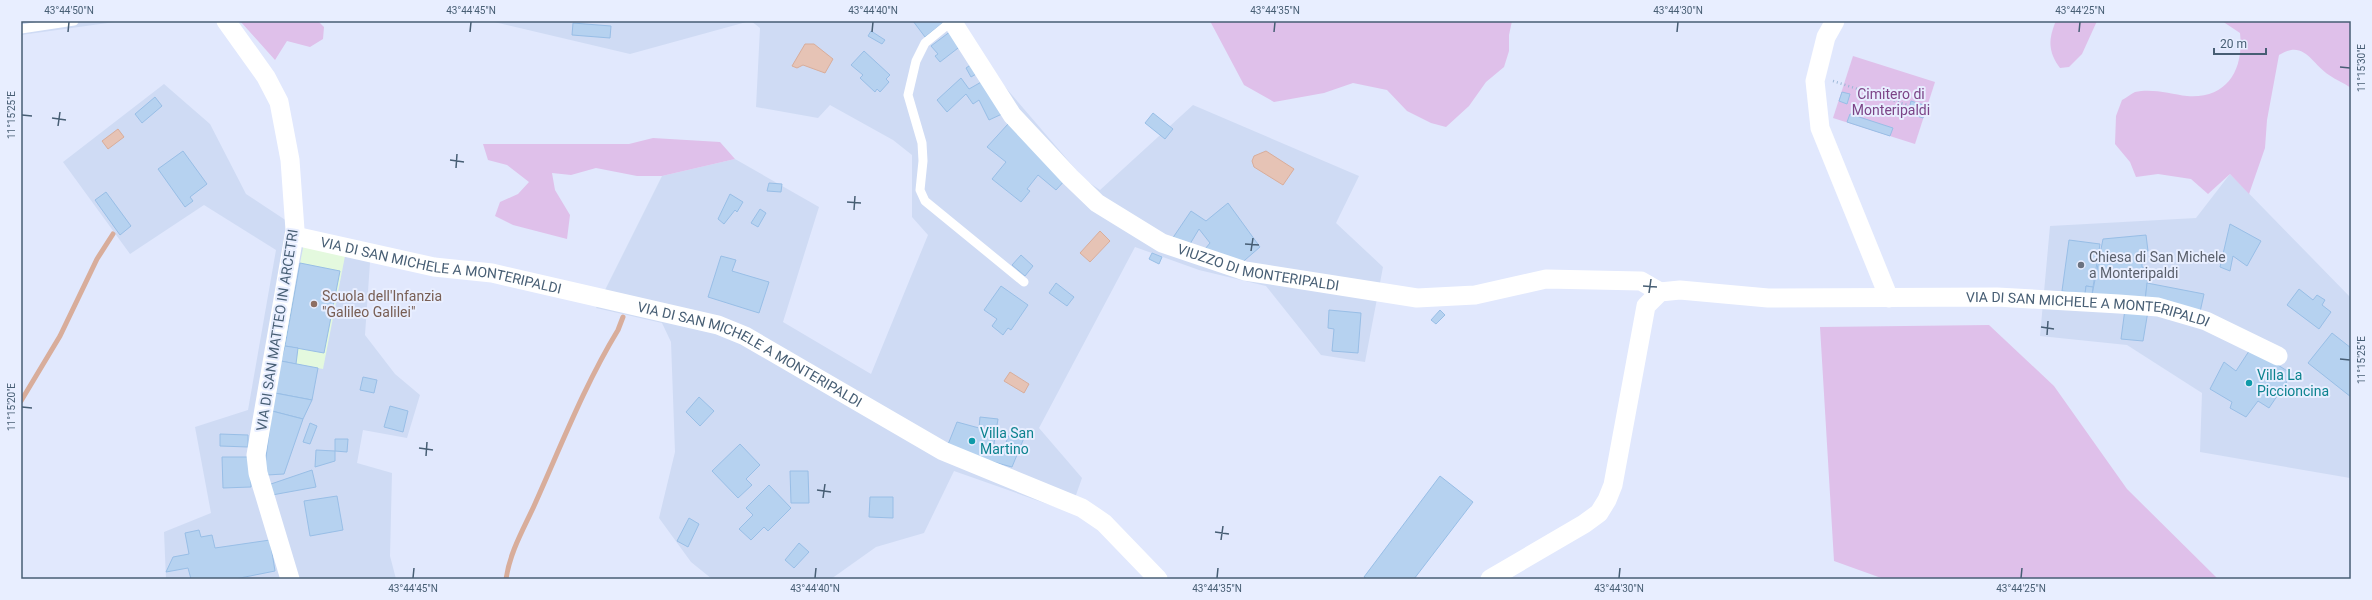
<svg xmlns="http://www.w3.org/2000/svg" width="2372" height="600" font-family="Roboto,sans-serif">
	<style>
		.residential { fill: #cfdbf4 }
		.education { fill: #e4f9de }
		.green { fill: #dfc0ea }
		.water { fill: #e6c3b5; stroke: #d8ad9b }
		.lines { fill: none; stroke-linecap: round; stroke-linejoin: round }
		.stream { stroke: #d8ad9b; stroke-width: 5 }
		.building { fill: #b6d2f0; stroke: #98bee6; fill-rule: evenodd }
		.path { stroke: #9cb8d7; stroke-width: 2.5; stroke-dasharray: 1 3; stroke-linecap: butt }
		.service { stroke: #fff; stroke-width: 9 }
		.minor { stroke: #fff; stroke-width: 19 }
		.ticks { fill: none; stroke: #475e74; stroke-width: 1.5 }
		.worship-dot { fill: #6b7280; stroke: #e8eeff; stroke-width: 1.5 }
		.education-dot { fill: #8d6e63; stroke: #e8eeff; stroke-width: 1.5 }
		.culture-dot { fill: #0f9aa8; stroke: #e8eeff; stroke-width: 1.5 }
		.labels { text-anchor: middle; stroke-width: 4; stroke-linejoin: round; paint-order: stroke }
		.park-label { font-size: 14px; fill: #7c4487; stroke: #e8eeff }
		.worship-label { font-size: 14px; fill: #5b616d; stroke: #e8eeff; text-anchor: start }
		.street-label { font-size: 14px; fill: #475e74; stroke: #e8eeff }
		.education-label { font-size: 14px; fill: #785e54; stroke: #e8eeff; text-anchor: start }
		.culture-label { font-size: 14px; fill: #0d838f; stroke: #e8eeff; text-anchor: start }
		.neatline { fill: none; stroke: #475e74; stroke-width: 1.5 }
		.ticks-label { font-size: 10px; text-anchor: middle; fill: #475e74 }
	</style>
	<rect width="100%" height="100%" fill="#e1e8fd"/>
	<g class="residential">
		<path d="M21 21H122L21 35Z"/>
		<path d="M490 21H750L630 54Z"/>
		<path d="M751 21H961L994 74 1084 179 1100 190 1193 105 1359 176 1336 223 1383 267 1365 362 1321 355 1266 286 1199 270 1135 247 1039 428 1082 478 1070 512 954 471 924 533 876 547 831 579H712L691 562 659 518 675 452 671 342 662 323 596 308 662 176 735 159 819 207 783 322 871 374 928 235 912 217V155L893 140 830 105 818 118 756 107 760 28Z"/>
		<path d="M164 84 210 124 246 194 302 231 371 248 365 335 395 374 420 395 407 438 363 430 357 463 392 473 390 556 396 579H166L164 532 211 513 195 427 248 410 276 250 204 205 130 254 63 162Z"/>
		<path d="M2230 174 2351 298 2350 478 2200 452 2202 393 2127 345 2040 336 2050 226 2196 218Z"/>
	</g>
	<path class="education" d="M304 243 346 251 323 369 281 361Z"/>
	<g class="green">
		<path d="M240 21H318L324 27 323 39 310 47 287 41 275 60Z"/>
		<path d="M1210 21H1512L1509 35V51L1504 67 1486 82 1469 106 1446 127 1431 123 1407 111 1387 90 1353 83 1324 93 1274 102 1244 85Z"/>
		<path d="M2056 21H2097L2082 54 2069 67 2060 68C2048 52 2048 39 2056 21Z"/>
		<path d="M2222 21H2351V88C2344 83 2336 80 2329 75 2311 63 2304 39 2279 55L2267 120 2265 148 2249 194 2230 174 2208 194 2191 179 2158 174 2136 177 2130 162 2115 144 2116 116 2122 100C2126 98 2131 94 2135 92 2152 88 2171 94 2187 96 2228 99 2244 69 2240 33Z"/>
		<path d="M1853 56 1935 82 1915 144 1833 118Z"/>
		<path d="M653 138 720 142 735 159 662 176H637L596 168 571 175 552 173 555 190 570 215 567 239 513 225 495 216 500 202 518 194 529 182 507 165 488 160 483 144H629Z"/>
		<path d="M1989 325 2054 386 2127 489 2218 579H1884L1834 561 1820 327Z"/>
	</g>
	<g class="water">
		<path d="M805 44H814L833 59 825 73 803 65 797 68 792 66Z"/>
		<path d="M118 129 124 137 108 149 102 141Z"/>
		<path d="M1266 151 1294 169 1283 185 1254 167 1252 161 1254 156Z"/>
		<path d="M1100 231 1110 241 1090 262 1080 253Z"/>
		<path d="M1010 372 1029 384 1024 393 1004 381Z"/>
	</g>
	<g class="lines">
		<g class="stream">
			<path d="M21 401 60 336 97 259 113 234"/>
			<path d="M506 579C510 552 523 530 534 506 561 446 584 386 618 330L623 317"/>
		</g>
	</g>
	<g class="building">
		<path d="M913 21H943L944 22 925 37Z"/>
		<path d="M573 23 611 26 610 38 572 35Z"/>
		<path d="M871 31 885 40 882 44 868 36Z"/>
		<path d="M951 31 962 45 940 62 935 56 938 54 931 46Z"/>
		<path d="M864 51 890 75 886 79 889 82 880 92 877 89 875 92 860 78 863 75 851 65Z"/>
		<path d="M972 64 978 73 971 77 966 68Z"/>
		<path d="M961 78 969 89 983 81 1002 114 989 120 979 100 973 104 966 94 947 112 937 100Z"/>
		<path d="M1842 92 1850 94 1847 104 1839 101Z"/>
		<path d="M155 97 162 106 142 123 135 114Z"/>
		<path d="M1911 101 1927 106 1923 118 1908 113Z"/>
		<path d="M1153 113 1173 129 1165 139 1145 123Z"/>
		<path d="M1850 114 1893 128 1890 136 1847 122Z"/>
		<path d="M1008 124 1067 178 1056 190 1038 175 1027 189 1030 191 1021 202 992 179 1006 162 987 147Z"/>
		<path d="M183 151 207 184 190 197 193 201 185 207 158 169Z"/>
		<path d="M769 183 782 184 781 192 767 191Z"/>
		<path d="M106 192 131 226 120 235 95 200Z"/>
		<path d="M730 194 743 202 737 212 735 210 724 224 718 219Z"/>
		<path d="M1228 203 1260 247 1238 266 1170 242 1191 211 1206 221ZM1199 229 1210 243 1205 249 1190 244Z"/>
		<path d="M760 209 766 213 758 227 751 223Z"/>
		<path d="M2230 224 2261 241 2247 266 2233 256 2230 271 2220 267Z"/>
		<path d="M2146 235 2148 251 2142 252V267L2149 269 2145 301 2092 295 2103 239Z"/>
		<path d="M2069 240 2100 244 2093 287 2086 286 2085 294 2062 291Z"/>
		<path d="M1152 253 1162 257 1159 264 1149 259Z"/>
		<path d="M1021 255 1033 266 1025 276 1012 265Z"/>
		<path d="M721 256 736 260 732 271 769 282 759 313 708 297Z"/>
		<path d="M300 263 340 271 324 353 285 346Z"/>
		<path d="M1056 283 1074 297 1067 306 1049 293Z"/>
		<path d="M2147 283 2204 294 2200 312 2145 301Z"/>
		<path d="M1001 286 1028 305 1011 330 1008 328 1003 335 992 326 997 319 984 310Z"/>
		<path d="M2086 286 2093 287 2092 295 2085 294Z"/>
		<path d="M2299 289 2313 300 2317 295 2325 300 2322 305 2331 312 2319 329 2287 305Z"/>
		<path d="M2125 309 2148 311 2143 341 2121 339Z"/>
		<path d="M1329 310 1361 313 1358 353 1332 351 1334 329 1328 328Z"/>
		<path d="M1440 310 1445 315 1436 324 1431 320Z"/>
		<path d="M2332 333 2351 348V397L2308 363Z"/>
		<path d="M285 346 298 348 296 364 281 361Z"/>
		<path d="M2251 348 2292 374 2269 408 2258 401 2246 417 2230 408 2232 402 2210 389 2224 362 2236 371Z"/>
		<path d="M281 361 318 368 312 400 275 393Z"/>
		<path d="M363 377 377 380 374 393 360 390Z"/>
		<path d="M275 393 312 400 303 419 272 411Z"/>
		<path d="M699 397 714 411 700 426 686 412Z"/>
		<path d="M390 406 408 411 403 432 384 427Z"/>
		<path d="M272 411 303 419 284 474 267 475 265 465Z"/>
		<path d="M980 417 998 419 994 444 1004 447 1010 433 1024 438 1012 467 964 454 947 447 957 422 979 428Z"/>
		<path d="M310 423 317 426 310 444 303 442Z"/>
		<path d="M220 434 248 435V447L220 446Z"/>
		<path d="M335 439H348L347 452 335 451Z"/>
		<path d="M740 444 760 465 746 479 752 485 738 498 712 471Z"/>
		<path d="M316 450 335 451V461L315 467Z"/>
		<path d="M222 457H251V487L223 488Z"/>
		<path d="M312 470 316 487 272 495 268 485Z"/>
		<path d="M790 471H808L809 503H791Z"/>
		<path d="M1440 476 1473 502 1414 579H1367L1364 577Z"/>
		<path d="M769 485 791 508 768 531 764 527 751 540 739 529 753 515 746 508Z"/>
		<path d="M337 496 343 530 310 536 304 501Z"/>
		<path d="M870 497H893V518L869 517Z"/>
		<path d="M689 518 699 524 688 547 677 541Z"/>
		<path d="M199 530 201 537 212 535 215 548 270 540 275 571 235 579H191L188 568 166 572 173 557 189 554 185 533Z"/>
		<path d="M799 543 809 552 794 568 785 560Z"/>
	</g>
	<g class="lines">
		<path class="path" d="M1833 81 1907 105"/>
		<g class="service">
			<path d="M952 21 925 43 916 61 908 95 922 143 923 161 920 190 925 201 1024 282"/>
			<path d="M21 29 74 21"/>
		</g>
		<g class="minor">
			<path d="M226 21 266 77 279 102 290 160 295 230 256 455 258 473 290 579"/>
			<path id="s1" d="M952 21 1012 115 1070 177 1097 203 1162 243 1245 271 1417 298 1475 295 1546 279 1641 281 1660 292"/>
			<path d="M1835 21 1826 37 1815 81 1820 128 1889 298"/>
			<path id="s2" d="M295 236 434 267 492 273 718 325 745 336 943 451 1082 508 1104 523 1158 579"/>
			<path id="s3" d="M1490 579 1584 524 1599 513 1607 500 1613 485 1646 306 1660 292 1680 290 1768 298 1997 297 2119 304 2158 307 2206 321 2278 356"/>
		</g>
	</g>
	<path class="ticks" d="M68 32 69 22M470 32 471 22M872 32 873 22M1274 32 1275 22M1677 32 1678 22M2079 32 2080 22M2340 67 2350 68M22 115 32 116M52 118 66 120M58 126 60 112M450 160 464 162M456 168 457 154M847 202 861 203M854 210 855 196M1245 244 1259 245M1251 251 1253 238M1643 286 1657 287M1649 293 1651 279M2041 327 2054 329M2047 335 2048 321M2340 359 2350 360M22 407 32 408M419 448 433 450M426 456 427 442M817 490 831 492M823 498 825 484M1215 532 1229 534M1221 540 1223 526M413 578 414 568M815 578 816 568M1217 578 1218 568M1619 578 1620 568M2021 578 2022 568"/>
	<circle class="worship-dot" cx="2081" cy="265" r="4"/>
	<circle class="education-dot" cx="314" cy="304" r="4"/>
	<g class="culture-dot">
		<circle cx="2249" cy="383" r="4"/>
		<circle cx="972" cy="441" r="4"/>
	</g>
	<g class="labels">
		<g class="park-label">
			<text x="1891" y="99">Cimitero di<tspan x="1891" dy="16">Monteripaldi</tspan></text>
		</g>
		<g class="worship-label">
			<text x="2089" y="262">Chiesa di San Michele<tspan x="2089" dy="16">a Monteripaldi</tspan></text>
		</g>
		<g class="street-label">
			<text dy="5" stroke="none"><textPath href="#s2" startOffset="149">VIA DI SAN MICHELE A MONTERIPALDI</textPath></text>
			<text dy="5" stroke="none"><textPath href="#s1" startOffset="410">VIUZZO DI MONTERIPALDI</textPath></text>
			<text dy="5" stroke="none"><textPath href="#s3" startOffset="790">VIA DI SAN MICHELE A MONTERIPALDI</textPath></text>
			<text transform="translate(277 330) rotate(-81)" y="5">VIA DI SAN MATTEO IN ARCETRI</text>
			<text dy="5" stroke="none"><textPath href="#s2" startOffset="473">VIA DI SAN MICHELE A MONTERIPALDI</textPath></text>
		</g>
		<g class="education-label">
			<text x="322" y="301">Scuola dell'Infanzia<tspan x="322" dy="16">"Galileo Galilei"</tspan></text>
		</g>
		<g class="culture-label">
			<text x="2257" y="380">Villa La<tspan x="2257" dy="16">Piccioncina</tspan></text>
			<text x="980" y="438">Villa San<tspan x="980" dy="16">Martino</tspan></text>
		</g>
	</g>
	<rect width="2372" height="600" fill="none" stroke="#e8eeff" stroke-width="44"/>
	<path d="M2214 48v6h52v-6" fill="none" stroke="#475e74" stroke-width="2"/>
	<text x="2220" y="48" font-size="12" fill="#475e74" stroke="#e8eeff" stroke-width="3" paint-order="stroke">20 m</text>
	<rect x="22" y="22" width="2328" height="556" class="neatline"/>
	<g class="ticks-label">
		<text x="69" y="14">43°44'50"N</text>
		<text x="471" y="14">43°44'45"N</text>
		<text x="873" y="14">43°44'40"N</text>
		<text x="1275" y="14">43°44'35"N</text>
		<text x="1678" y="14">43°44'30"N</text>
		<text x="2080" y="14">43°44'25"N</text>
		<text transform="translate(2361 68) rotate(-90)" y="4">11°15'30"E</text>
		<text transform="translate(11 115) rotate(-90)" y="4">11°15'25"E</text>
		<text transform="translate(2361 360) rotate(-90)" y="4">11°15'25"E</text>
		<text transform="translate(11 407) rotate(-90)" y="4">11°15'20"E</text>
		<text x="413" y="592">43°44'45"N</text>
		<text x="815" y="592">43°44'40"N</text>
		<text x="1217" y="592">43°44'35"N</text>
		<text x="1619" y="592">43°44'30"N</text>
		<text x="2021" y="592">43°44'25"N</text>
	</g>
</svg>
